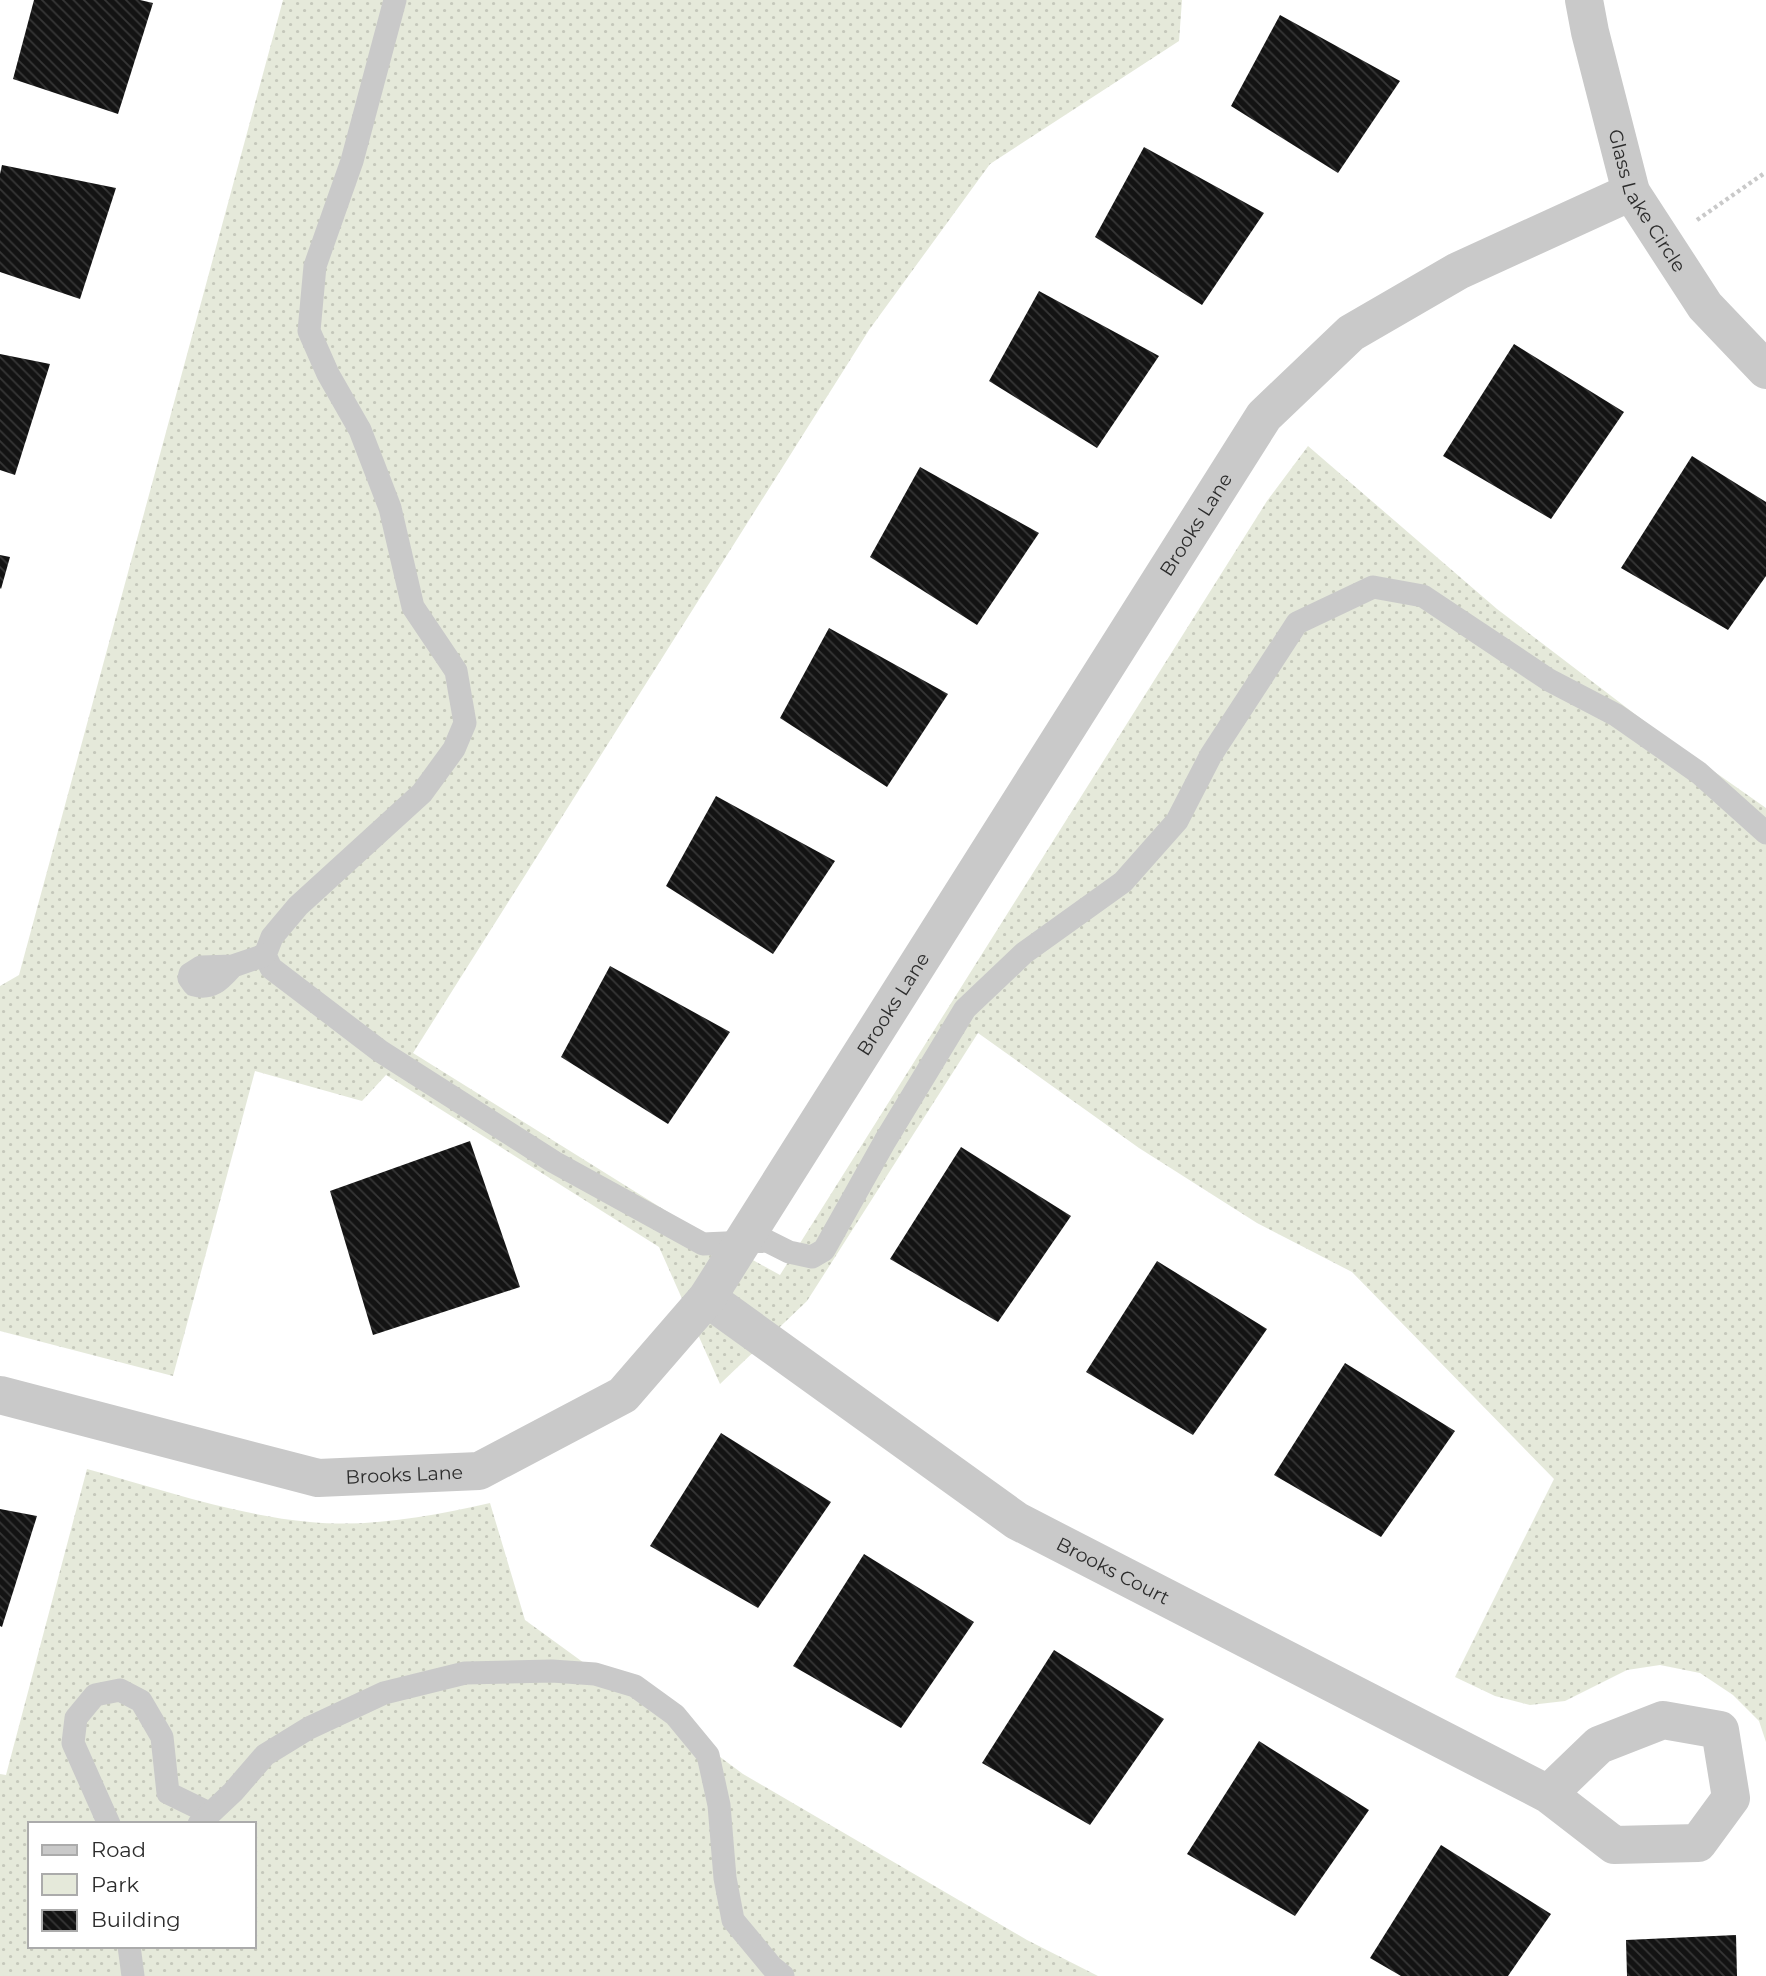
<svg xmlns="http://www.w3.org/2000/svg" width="1766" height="1976" font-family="Montserrat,sans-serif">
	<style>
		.green { fill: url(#green-dots); fill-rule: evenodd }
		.building { fill: url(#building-back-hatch) }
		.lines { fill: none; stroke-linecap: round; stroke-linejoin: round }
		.path { stroke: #c9c9c9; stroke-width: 4.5; stroke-dasharray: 3.5 3.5; stroke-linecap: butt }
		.service { stroke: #c9c9c9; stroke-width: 23 }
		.minor { stroke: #c9c9c9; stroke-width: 38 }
		.labels { text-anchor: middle; stroke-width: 7; stroke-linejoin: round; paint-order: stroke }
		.street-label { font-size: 19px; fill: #2c2c2c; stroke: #fff }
	</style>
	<defs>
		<pattern id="green-dots" width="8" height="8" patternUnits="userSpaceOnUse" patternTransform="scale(1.75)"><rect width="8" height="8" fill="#e5e9da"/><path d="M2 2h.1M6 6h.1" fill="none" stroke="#c5c8bb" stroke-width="1.8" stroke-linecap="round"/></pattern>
		<pattern id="building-back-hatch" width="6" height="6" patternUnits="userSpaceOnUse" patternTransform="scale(1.75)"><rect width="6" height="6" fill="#131313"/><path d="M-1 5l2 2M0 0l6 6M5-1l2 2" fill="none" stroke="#363636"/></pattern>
	</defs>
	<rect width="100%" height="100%" fill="#fff"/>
	<g class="green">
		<path d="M283 0H1182L1179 41 990 164 869 330 413 1053 679 1219 780 1275 1267 501 1308 446 1497 609 1665 737 1766 808V1742L1759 1721 1733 1695 1700 1673 1660 1665 1627 1670 1565 1701 1530 1705 1495 1696 1455 1677 1554 1479 1352 1272 1257 1223 1139 1148 978 1033 807 1301 720 1384 659 1247 386 1075 362 1101 255 1071 173 1376 0 1331V986L19 975Z"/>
		<path d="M87 1469C160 1489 234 1515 310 1522 370 1528 432 1516 490 1503L525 1620 628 1695 650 1705 743 1774 1027 1940 1098 1976H0V1774L6 1775ZM30 1824H254V1946H30Z"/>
	</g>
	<g class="building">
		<path d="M34 0H140L153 3 118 114 13 79Z"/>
		<path d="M1280 15 1400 81 1338 173 1231 106Z"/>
		<path d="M1144 147 1264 213 1202 305 1095 237Z"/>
		<path d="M2 165 116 188 80 299 0 272V174Z"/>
		<path d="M1039 291 1159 356 1097 448 989 381Z"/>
		<path d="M1514 344 1624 412 1551 519 1443 456Z"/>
		<path d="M0 354 50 364 15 475 0 470Z"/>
		<path d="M1692 456 1766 502V576L1728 630 1621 568Z"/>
		<path d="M920 467 1039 533 977 625 870 557Z"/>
		<path d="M0 555 10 557 1 589 0 588Z"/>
		<path d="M829 628 948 694 887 787 780 718Z"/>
		<path d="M716 796 835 861 773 954 666 886Z"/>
		<path d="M610 966 730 1032 668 1124 561 1057Z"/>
		<path d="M470 1141 520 1287 373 1335 330 1191Z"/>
		<path d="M961 1147 1071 1216 998 1322 890 1259Z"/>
		<path d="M1157 1261 1267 1329 1193 1435 1086 1372Z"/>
		<path d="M1345 1363 1455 1431 1381 1537 1274 1475Z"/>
		<path d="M721 1433 831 1502 758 1608 650 1546Z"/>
		<path d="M0 1509 37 1516 2 1627 0 1626Z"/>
		<path d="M864 1554 974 1622 901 1728 793 1666Z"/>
		<path d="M1054 1650 1164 1719 1090 1825 982 1763Z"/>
		<path d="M1259 1741 1369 1810 1295 1916 1187 1854Z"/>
		<path d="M1441 1845 1551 1914 1508 1976H1401L1370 1958Z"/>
		<path d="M1736 1935 1737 1976H1627L1626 1940Z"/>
	</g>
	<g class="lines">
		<path class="path" d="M1697 220 1766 172"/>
		<g class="service">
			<path d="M395 0 352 161 315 266 309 331 328 374 360 430 390 508 413 607 456 671 465 723 454 749 422 793 298 906 272 937 265 955 271 968 380 1051 554 1162 703 1244 767 1241 789 1252 812 1257 824 1250 885 1141 965 1009 1024 953 1123 882 1177 821 1211 755 1297 623 1373 587 1423 596 1549 680 1616 715 1699 773 1766 833"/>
			<path d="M233 966C221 979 213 990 194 985L189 978 190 974 201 967 233 966 265 955"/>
			<path d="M109 1824 73 1743 76 1718 95 1695 120 1690 141 1701 162 1737 168 1793 209 1813"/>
			<path d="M199 1824 233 1792 265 1755 309 1728 384 1693 465 1673 552 1671 595 1674 635 1686 675 1715 708 1755 719 1805 725 1878 733 1920 772 1967 783 1976"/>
			<path d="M129 1946 133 1976"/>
		</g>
		<g class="minor">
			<path id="s1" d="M1584 0 1590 32 1631 192 1705 306 1766 370"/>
			<path id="s2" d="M707 1298 1017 1521 1548 1794 1614 1845 1698 1843 1731 1798 1720 1730 1663 1720 1599 1745 1548 1794"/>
			<path id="s3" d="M0 1395 318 1478 479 1471 623 1395 707 1298 1264 416 1351 333 1458 271 1631 192"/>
		</g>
	</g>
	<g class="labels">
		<g class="street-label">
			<text dy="7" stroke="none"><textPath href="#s1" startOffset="212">Glass Lake Circle</textPath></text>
			<text dy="7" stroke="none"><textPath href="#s3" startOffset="1696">Brooks Lane</textPath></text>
			<text dy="7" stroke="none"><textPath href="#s3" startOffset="1129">Brooks Lane</textPath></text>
			<text dy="7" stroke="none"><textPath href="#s3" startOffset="415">Brooks Lane</textPath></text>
			<text dy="7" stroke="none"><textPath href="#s2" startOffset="490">Brooks Court</textPath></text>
		</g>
	</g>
	<rect x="28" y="1822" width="228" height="126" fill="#ffffff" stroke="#ababab" stroke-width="2"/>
	<rect x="42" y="1845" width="35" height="10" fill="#c9c9c9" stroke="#ababab" stroke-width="2"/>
	<text x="91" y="1857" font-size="21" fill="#2c2c2c">Road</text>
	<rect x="42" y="1874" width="35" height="21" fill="#e5e9da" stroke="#ababab" stroke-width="2"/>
	<text x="91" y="1892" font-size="21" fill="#2c2c2c">Park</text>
	<rect x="42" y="1910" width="35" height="21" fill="url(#building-back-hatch)" stroke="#ababab" stroke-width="2"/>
	<text x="91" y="1927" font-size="21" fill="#2c2c2c">Building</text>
</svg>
